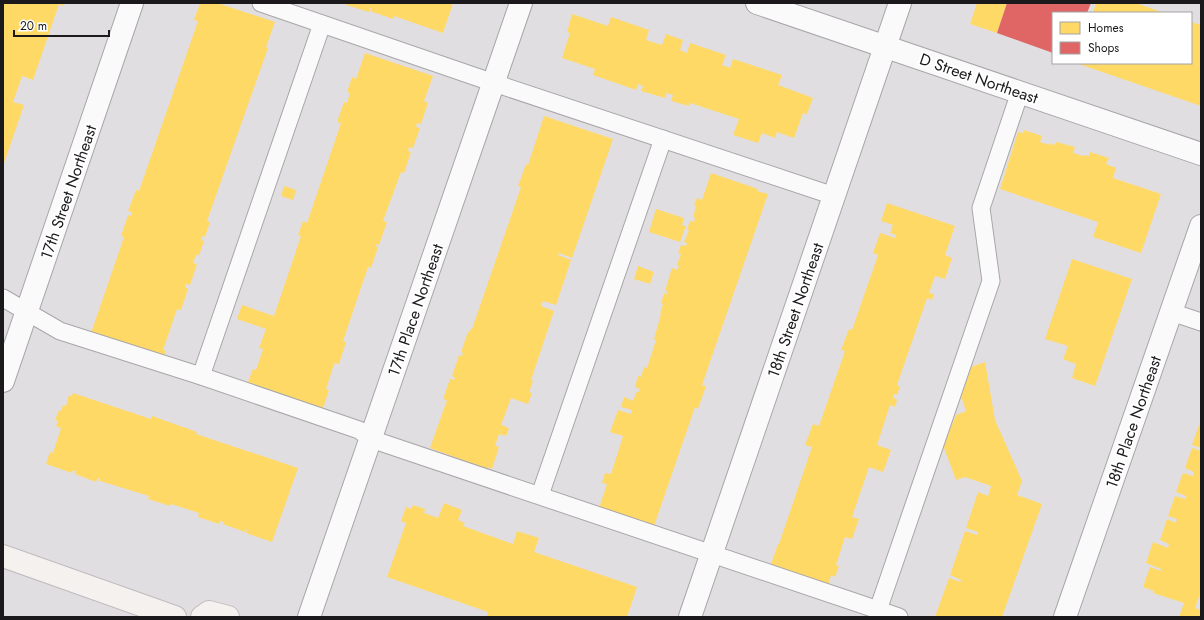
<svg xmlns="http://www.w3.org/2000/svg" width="1204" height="620" font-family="Jost,sans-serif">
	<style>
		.homes { fill: #ffd966 }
		.shops { fill: #e06666 }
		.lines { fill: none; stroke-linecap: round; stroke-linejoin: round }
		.service-casing { stroke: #a9a6aa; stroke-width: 19 }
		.minor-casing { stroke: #a9a6aa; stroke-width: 24 }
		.secondary-casing { stroke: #a9a6aa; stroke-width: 24 }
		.primary-casing { stroke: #bebcbf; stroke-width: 24 }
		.service { stroke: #fafafb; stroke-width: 17 }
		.minor { stroke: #fafafb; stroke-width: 22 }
		.secondary { stroke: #fafafb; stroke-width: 22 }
		.primary { stroke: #f4f1ef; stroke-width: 22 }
		.labels { text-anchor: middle; stroke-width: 4; stroke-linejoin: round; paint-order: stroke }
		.street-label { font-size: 16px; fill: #1b191c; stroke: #fff }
	</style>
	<rect width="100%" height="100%" fill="#e1dee2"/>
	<g class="homes">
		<path d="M3 3H64L63 6 59 4 33 80 22 76 13 102 24 105 3 166Z"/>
		<path d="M200 3H217L275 22 266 47 268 48 207 221 210 222 205 237 202 236 201 240 204 241 199 255H196L193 263 197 264 190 285 186 284 185 287 188 289 181 310 177 309 163 350 166 351 163 358 91 333 124 237 121 236 128 215 131 216 132 212 128 211 136 190 139 191 198 21 194 20Z"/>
		<path d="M346 3H453L443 33 394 16 393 19 370 11 371 8H370L369 12 346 5Z"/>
		<path d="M977 3H1007L997 33 970 24Z"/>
		<path d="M1096 3H1136L1164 13H1093Z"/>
		<path d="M572 14 608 26 611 17 649 30 646 40 662 45 666 34 683 40 680 50 687 53 690 43 726 55 722 65 730 68 733 59 782 75 778 85 813 98 807 114 803 113 794 138 777 132 775 138 762 133 758 143 733 135 739 119 690 103 689 106 671 101 673 95 666 93 665 98 641 91 643 86 638 84 636 90 593 75 595 69 562 58 570 33 567 32Z"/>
		<path d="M1191 22 1201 25V106L1076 63H1191Z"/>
		<path d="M365 53 433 76 424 101 428 103 421 124 417 123 416 127 420 128 413 148 409 147 408 151 411 152 404 173 401 172 383 221 387 222 379 245 376 244 375 246 378 247 371 268 368 267 343 341 346 342 339 364 335 363 334 364 326 389 329 390 322 411 250 387 251 384 248 382 253 369 256 370 263 349 259 348 266 329 237 319 242 305 274 316 301 236 298 235 303 221 307 223 341 123 337 122 344 102 347 103 350 93 347 92 352 77 356 79Z"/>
		<path d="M544 116 613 139 572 258 559 253 558 255 571 260 556 305 543 301 541 306 554 311 531 380 533 381 529 392 532 393 528 404 511 398 501 425 509 428 506 436 499 434 495 446 499 447 492 469 488 467 487 469 430 448 447 400 443 399 450 379 454 380 455 378 452 376 459 355 462 356 463 353 461 352 468 332H469L471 329H472L521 187 518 186 526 164 528 165Z"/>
		<path d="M1024 130 1042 136 1040 142 1050 145V143L1055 145 1056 142 1075 147 1073 153 1083 156 1084 155 1089 156 1090 152 1109 158 1106 164 1116 168 1113 178 1161 194 1141 253 1093 237 1098 222 1000 189 1018 132 1023 133Z"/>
		<path d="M711 173 758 189 757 191 768 194 702 385 706 386 698 409 695 407 654 526 599 508 607 484 602 483 605 473 611 474 623 436 610 432 618 410 631 414 632 410 621 407 624 397 633 401 637 391 639 392 640 389 635 387 638 376 641 377 644 367 647 368 656 340 654 339 661 314 660 313 663 304 661 303 664 293 667 294V291H665L672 268 677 270 679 266 677 265 681 254 678 253 681 245 686 246 687 243 684 242 689 230 687 229 690 221 694 222 695 218 693 217 696 206 694 205 697 198 702 200Z"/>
		<path d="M284 186 296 190 293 200 281 196Z"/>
		<path d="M887 203 955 226 945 255 952 258 945 279 935 276 929 293 934 294 932 300 927 298 897 385 900 387 897 395 894 394 893 398 897 400 895 407 890 405 877 445 891 450 883 472 869 467 852 517 859 519 852 539 845 537 836 565 839 566 835 577 831 575 828 586 770 567 778 544H779L812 447 805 445 813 424 819 426 845 351 841 350 849 329 852 330 878 255 873 253 880 233 895 238 896 235 890 233 893 225 881 221Z"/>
		<path d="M656 209 684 218 682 225 686 226 680 242 649 232Z"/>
		<path d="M1072 259 1132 279 1095 386 1072 378 1076 364 1063 359 1068 346 1045 339Z"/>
		<path d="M638 266 654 272 650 284 634 279Z"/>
		<path d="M985 362 995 420 1022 481 1017 495 1042 504 1002 617H935L949 578 961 582V580L950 575 965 531 977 535 978 532 966 528 978 492 988 496 991 486 965 477 956 480 943 445 956 415 966 411 961 396 971 367Z"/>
		<path d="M73 393 151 419 152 416 197 432 196 434 298 468 272 542 246 533 247 530 246 529 245 532 223 524 224 522 220 521 219 524 198 517 199 513 171 504 170 506 148 499 149 496 100 481V479L98 478 96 482 75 474 76 471 73 470 72 473 46 464 50 452 53 453 61 428 56 426 58 421 55 420 59 410 61 411 63 405 66 406 69 395 72 396Z"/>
		<path d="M1199 425H1201V448L1192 445Z"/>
		<path d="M1192 448 1201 451V591L1195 608 1201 610V617H1179L1184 603 1153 593 1154 591 1143 587 1150 567 1161 571V569L1146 563 1153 542 1168 548 1169 544 1160 540 1167 519 1176 523 1177 519 1168 516 1175 496 1185 499 1186 498V496L1176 492 1183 473 1193 476 1194 472 1185 468Z"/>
		<path d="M444 503 462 510 458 520 465 523 463 526 513 544 517 531 539 538 534 552 637 587 627 617H491L487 616 488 612 387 577 406 523 401 521 406 507 411 509 413 505 425 509 424 513 438 518Z"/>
	</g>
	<path class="shops" d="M1007 3H1091L1087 13H1053V53L997 33Z"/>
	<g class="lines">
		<defs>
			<g id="service">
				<path d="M261 3 494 83 834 196"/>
				<path d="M3 298 60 331 201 376 359 430 371 439 899 617"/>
				<path d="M1171 312 1201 322"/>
				<path d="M201 376 322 24"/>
				<path d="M540 495 663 139"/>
				<path d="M878 610 991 281 981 208 1020 92"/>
			</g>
			<g id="minor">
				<path d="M757 3 1201 154"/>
				<path d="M309 617 521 3"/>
				<path d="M690 617 900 3"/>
				<path d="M1065 617 1201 226"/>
			</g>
			<path id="secondary" d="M3 381 132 3"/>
			<g id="primary">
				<path d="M3 556 175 617"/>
				<path d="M202 617 209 612 228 617"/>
			</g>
		</defs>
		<use href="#service" class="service-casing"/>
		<use href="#minor" class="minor-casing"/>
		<use href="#secondary" class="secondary-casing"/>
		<use href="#primary" class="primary-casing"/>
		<use href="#service" class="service"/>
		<use href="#minor" class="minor"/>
		<use href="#secondary" class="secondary"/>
		<use href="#primary" class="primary"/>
	</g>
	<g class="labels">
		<g class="street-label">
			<text transform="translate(979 78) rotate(19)" y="6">D Street Northeast</text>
			<text transform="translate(68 192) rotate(-71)" y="6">17th Street Northeast</text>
			<text transform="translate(415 310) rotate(-71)" y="6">17th Place Northeast</text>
			<text transform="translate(795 310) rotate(-71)" y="6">18th Street Northeast</text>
			<text transform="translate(1133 422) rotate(-71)" y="6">18th Place Northeast</text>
		</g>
	</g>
	<rect width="1204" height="620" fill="none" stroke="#1b191c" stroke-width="8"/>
	<rect x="1052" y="12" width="140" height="52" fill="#ffffff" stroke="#a4a3a4"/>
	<rect x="1060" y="22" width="20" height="12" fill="#ffd966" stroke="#a4a3a4"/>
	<text x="1088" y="32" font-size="12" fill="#1b191c">Homes</text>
	<rect x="1060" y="42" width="20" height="12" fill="#e06666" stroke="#a4a3a4"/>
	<text x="1088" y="52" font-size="12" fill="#1b191c">Shops</text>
	<path d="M14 30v6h95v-6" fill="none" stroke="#1b191c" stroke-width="2"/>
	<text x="20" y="30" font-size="12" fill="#1b191c" stroke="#ffffff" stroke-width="3" paint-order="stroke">20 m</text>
</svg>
